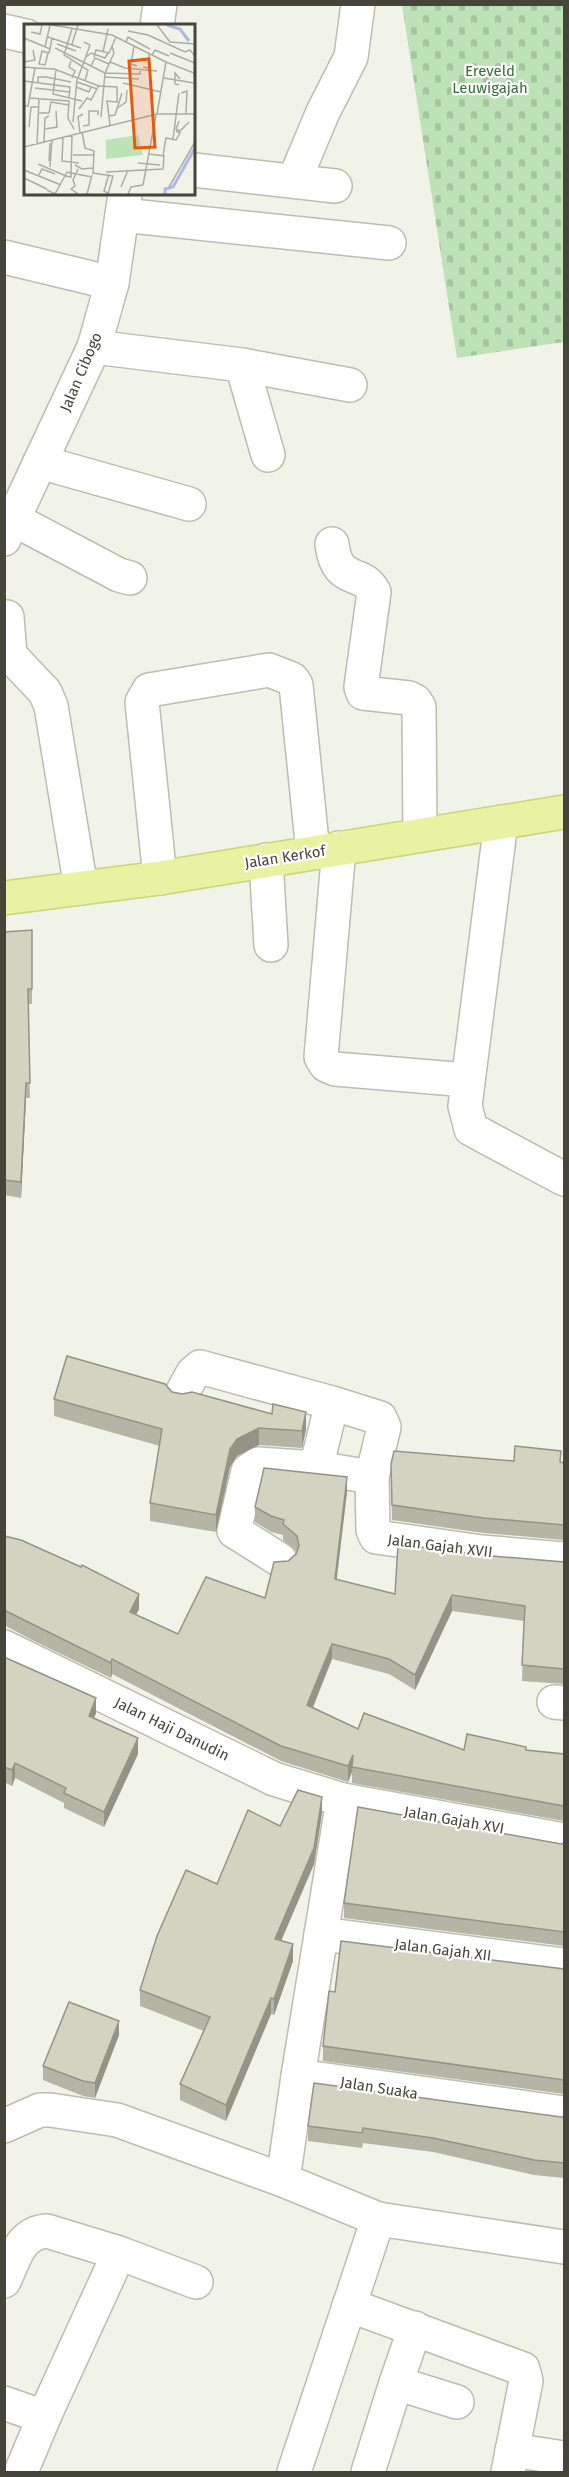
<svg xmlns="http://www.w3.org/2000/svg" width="569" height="2477" font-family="'Fira Sans',sans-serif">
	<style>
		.cemetery { fill: url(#cemetery-stones) }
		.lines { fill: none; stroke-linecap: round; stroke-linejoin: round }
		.minor-casing { stroke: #bcbdad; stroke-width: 36 }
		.major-casing { stroke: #cad575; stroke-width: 36 }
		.minor { stroke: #fff; stroke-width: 33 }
		.major { stroke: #e7f2a3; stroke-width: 33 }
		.wall { fill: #b5b5a5 }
		.shaded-wall { fill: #939486 }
		.building { fill: #d2d3c0; stroke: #939486; stroke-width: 1.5 }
		.labels { text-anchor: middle; stroke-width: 4.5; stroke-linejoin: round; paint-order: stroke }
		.park-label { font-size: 15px; fill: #337035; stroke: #fff }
		.street-label { font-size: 15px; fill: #454539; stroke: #fff }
		.inset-river { fill: none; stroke: #adb7e8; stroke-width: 3 }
		.inset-road { fill: none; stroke: #acada3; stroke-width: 1.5 }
		.view { fill: #e8590c; fill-opacity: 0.15; stroke: #e8590c; stroke-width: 3 }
		.inset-edge { fill: none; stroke: #454539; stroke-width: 3 }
	</style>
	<defs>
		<pattern id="cemetery-stones" width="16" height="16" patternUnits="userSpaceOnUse" patternTransform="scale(1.5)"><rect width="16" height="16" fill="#bde2b7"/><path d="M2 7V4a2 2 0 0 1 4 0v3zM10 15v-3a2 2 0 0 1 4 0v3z" fill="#a4c39e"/></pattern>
	</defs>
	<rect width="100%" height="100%" fill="#f1f3e9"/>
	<path class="cemetery" d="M402 5H564V342L457 358Z"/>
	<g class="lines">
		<defs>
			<g id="minor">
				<path d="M157 26 160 4"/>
				<path d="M4 31 26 36"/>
				<path d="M194 170 335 186"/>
				<path d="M294 181 323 112 351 57 358 4"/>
				<path d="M122 215 389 243"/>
				<path d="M4 257 112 283"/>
				<path d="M94 347 242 365 268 455"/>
				<path d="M242 365 350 385"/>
				<path d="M40 462 189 504"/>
				<path d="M13 519 119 575 130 578"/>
				<path d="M4 539 94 347 112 283 125 194"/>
				<path d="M332 544C337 586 361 568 374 592L361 687 363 693 409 698 415 701 419 707 420 835"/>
				<path d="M7 617 10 655 45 692 51 706 81 888"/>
				<path d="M501 822 465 1106 471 1129 564 1179"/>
				<path d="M339 848 321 1057 326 1065 335 1069 467 1080"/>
				<path d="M266 860 271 945"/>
				<path d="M160 878 142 702 149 690 269 670 292 679 296 685 313 852"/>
				<path d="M182 1393 193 1373 200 1367 332 1403"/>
				<path d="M316 1468 372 1477"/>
				<path d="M280 1560 234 1531 248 1471 258 1464 316 1468 332 1403 380 1418 384 1427 372 1477 373 1530 376 1537 482 1552 564 1559"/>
				<path d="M4 1647 274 1779 343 1800 564 1840"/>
				<path d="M554 1702 564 1703"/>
				<path d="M321 1934 564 1965"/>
				<path d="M298 2076 343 1800"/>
				<path d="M4 2126 40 2110H50L117 2120 283 2180 378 2219 564 2247"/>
				<path d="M283 2180 298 2076 564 2113"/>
				<path d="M4 2281C15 2259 19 2233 47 2231L119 2253 196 2282"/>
				<path d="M349 2305 523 2369 526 2381 508 2472"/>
				<path d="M396 2383 415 2328"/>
				<path d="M4 2403 44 2417 21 2472"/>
				<path d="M44 2417 119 2253"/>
				<path d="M512 2450 564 2458"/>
				<path d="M294 2472 378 2219"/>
				<path d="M368 2472 396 2383 457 2402"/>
			</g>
			<path id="major" d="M4 898 160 878 564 812"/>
		</defs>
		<use href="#minor" class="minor-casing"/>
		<use href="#major" class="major-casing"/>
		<use href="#minor" class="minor"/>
		<use href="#major" class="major"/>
	</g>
	<g class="wall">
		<path d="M32 930V1004H28L30 1098H26L21 1198 4 1195V932Z"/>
		<path d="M172 1392 306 1429 302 1448 259 1445 237 1456 230 1467 216 1532 150 1521V1503L160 1446 54 1416V1399Z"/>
		<path d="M514 1461 564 1463V1540L484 1533 392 1520 391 1464Z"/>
		<path d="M347 1492 336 1579 395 1594 480 1555 564 1562V1684L522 1681 524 1621 452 1611 415 1690 389 1674 332 1659 313 1708 358 1729 464 1750H526L564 1754V1821L352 1783V1772L348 1782 281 1761 112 1674 111 1678 32 1640 4 1625V1536L139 1609 136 1615 178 1634 265 1598 288 1561 296 1554 297 1552 283 1540V1535L271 1532 255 1522V1507Z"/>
		<path d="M4 1657 96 1713 94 1718 138 1754 104 1827 64 1808V1803L15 1778 12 1786 4 1782Z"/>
		<path d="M322 1813 314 1864 281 1941 293 1961 274 2015 271 2014 226 2121 180 2100V2084L204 2031 140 2006V1990L217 1884 280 1826Z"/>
		<path d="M564 1843V1946L344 1918V1903Z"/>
		<path d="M562 1969H564V2094L323 2061V2046L335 1992Z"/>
		<path d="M119 2035 95 2098 83 2096 43 2080V2066Z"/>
		<path d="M561 2117H564V2178L534 2175 433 2152 363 2143 362 2148 308 2141V2126Z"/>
	</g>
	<g class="shaded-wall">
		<path d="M26 1083V1098L21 1198V1182Z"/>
		<path d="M306 1412V1429L302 1448V1431Z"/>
		<path d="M259 1428V1445L237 1456 230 1467 216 1532V1515L230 1449 237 1439Z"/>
		<path d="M347 1477V1492L335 1594V1579Z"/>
		<path d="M139 1594V1609L130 1627V1612Z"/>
		<path d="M452 1595V1611L415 1690V1675Z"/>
		<path d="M332 1644V1659L307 1721V1705Z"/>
		<path d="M112 1659V1674L111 1678V1663Z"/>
		<path d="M96 1698V1713L89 1731V1716Z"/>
		<path d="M138 1738V1754L104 1827V1812Z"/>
		<path d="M353 1755 352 1772 348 1782V1766Z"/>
		<path d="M15 1763V1778L12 1786V1770Z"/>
		<path d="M322 1797V1813L314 1864 275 1955V1939Z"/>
		<path d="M293 1944V1961L274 2015V1999Z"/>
		<path d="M271 1998V2014L226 2121V2105Z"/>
		<path d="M119 2021V2035L95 2098V2083Z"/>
	</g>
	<g class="building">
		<path d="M32 930V989H28L30 1083H26L21 1182 4 1180V932Z"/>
		<path d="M67 1356 165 1384 172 1392 182 1394 192 1392 272 1414 273 1404 306 1412 302 1431 259 1428 237 1439 230 1449 216 1515 150 1503 162 1429 54 1399Z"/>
		<path d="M515 1446 561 1451 560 1462 564 1463V1525L484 1518 392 1505 391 1464 394 1451 514 1461Z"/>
		<path d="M264 1468 347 1477 335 1579 395 1594 398 1544 480 1555 564 1562V1669L522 1665 525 1606 452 1595 415 1675 389 1659 332 1644 307 1705 358 1729 364 1713 464 1750 467 1734 526 1747V1750L564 1754V1806L352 1767 353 1755 348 1766 281 1746 112 1659 111 1663 32 1624 4 1610V1536L21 1540 81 1567 82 1565 139 1594 130 1612 178 1634 206 1577 265 1598 274 1562 288 1561 296 1554 299 1546 297 1536 283 1524 284 1520 271 1516 255 1507Z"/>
		<path d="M4 1657 96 1698 89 1716 138 1738 104 1812 64 1793 66 1788 15 1763 12 1770 4 1767Z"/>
		<path d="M298 1790 322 1797 314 1848 275 1939 293 1944 274 1999 271 1998 226 2105 180 2084 210 2017 140 1990 157 1936 186 1870 217 1884 248 1810 280 1826Z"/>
		<path d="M358 1807 561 1844 564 1843V1932L344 1903Z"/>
		<path d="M341 1941 564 1969V2080L323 2046 329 1991 335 1992Z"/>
		<path d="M69 2002 119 2021 95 2083 83 2081 43 2066Z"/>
		<path d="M314 2083 561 2117H564V2163L534 2160 433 2138 363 2128 362 2133 308 2126Z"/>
	</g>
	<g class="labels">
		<g class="park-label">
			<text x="490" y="76">Ereveld<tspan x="490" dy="17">Leuwigajah</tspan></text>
		</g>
		<g class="street-label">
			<text transform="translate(81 372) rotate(-67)" y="5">Jalan Cibogo</text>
			<text transform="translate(285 857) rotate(-9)" y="5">Jalan Kerkof</text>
			<text transform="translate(440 1546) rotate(7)" y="5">Jalan Gajah XVII</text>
			<text transform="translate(172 1729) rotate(26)" y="5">Jalan Haji Danudin</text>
			<text transform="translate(454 1820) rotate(10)" y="5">Jalan Gajah XVI</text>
			<text transform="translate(443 1950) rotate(7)" y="5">Jalan Gajah XII</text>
			<text transform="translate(379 2088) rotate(9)" y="5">Jalan Suaka</text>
		</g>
	</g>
	<g transform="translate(24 24)">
		<rect width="171" height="171" fill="#f1f3e9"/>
		<path d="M114 111 119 131 82 135V116Z" fill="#bde2b7"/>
		<path class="inset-river" d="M143 1 156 5 165 17M141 170V165L149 163 171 124"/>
		<path class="inset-road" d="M28 1 88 11 142 38 133 90M133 1 146 18 171 20M48 5 40 31 64 46 61 57M104 7 124 11 161 28 166 26 171 32M7 8 16 10 18 1M24 13 57 24M0 14 26 25 28 14M102 18 104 13 126 25M33 20 52 27M48 20 54 1M110 22 107 40 113 42M21 23 26 1M31 24 81 49 116 50V47M79 28 84 5M24 29 21 41 15 40 18 27 25 29 26 25M146 29 171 39M128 31 131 26 145 32M62 33 67 29 81 34 84 29M70 33 72 26 85 29 92 13M47 37 45 43 51 47 48 54M0 38 11 36 9 26M86 38 101 44 133 47M142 38 170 49 171 59M67 42 71 34 85 40M0 43 11 44 4 82H0M119 43 125 44V30M11 44 30 45 75 62 93 63V68M32 45 29 70 58 77M81 53 115 55M54 54 66 21 60 18M140 54 170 59M0 57 46 63 45 74M14 58V53H22L47 58M53 58 73 65M99 59 137 68M155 61 151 60V49L156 55M52 63 65 68 67 63M11 64 46 68M157 69 163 67 162 90M5 74 45 77 44 94 50 105M55 85 63 74 67 76 75 61M92 85 102 78 103 66M14 89H25L27 78 45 81M84 92 91 91 98 69M77 93 81 49 90 29 88 22M155 97 152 105 156 107 165 98M49 98 53 55M86 101 83 77 93 78V68M59 102 65 101V87H74V91M5 103 7 83H14M21 105 33 103 32 87M58 108 61 124 70 127 69 149 89 152 84 170M56 109 54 93 59 90M39 113 38 137 55 139M149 115 155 69M20 118 21 94 25 92M13 120 15 74M0 123 133 90H171M49 131H70M139 132 142 114 152 116 156 109 152 107M25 137 26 119M114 139 136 141M14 140 42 152 47 153V149L68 153M51 141 58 145 69 144M26 143 28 116M0 146 37 161M82 148 139 145 140 132 125 130M85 150 80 167 85 170M15 151 18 145 31 150M0 154 23 165M119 161 132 91M97 163 104 146M145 163 171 118M23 166 31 170 43 148 47 149 48 111M54 170 47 165 51 162 49 156 54 145M63 170 68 151M104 170 107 163 119 161"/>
		<path class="view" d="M125 35 131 123 111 124 105 37Z"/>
		<rect width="171" height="171" class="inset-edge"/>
	</g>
	<rect width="569" height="2477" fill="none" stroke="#454539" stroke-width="12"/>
</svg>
